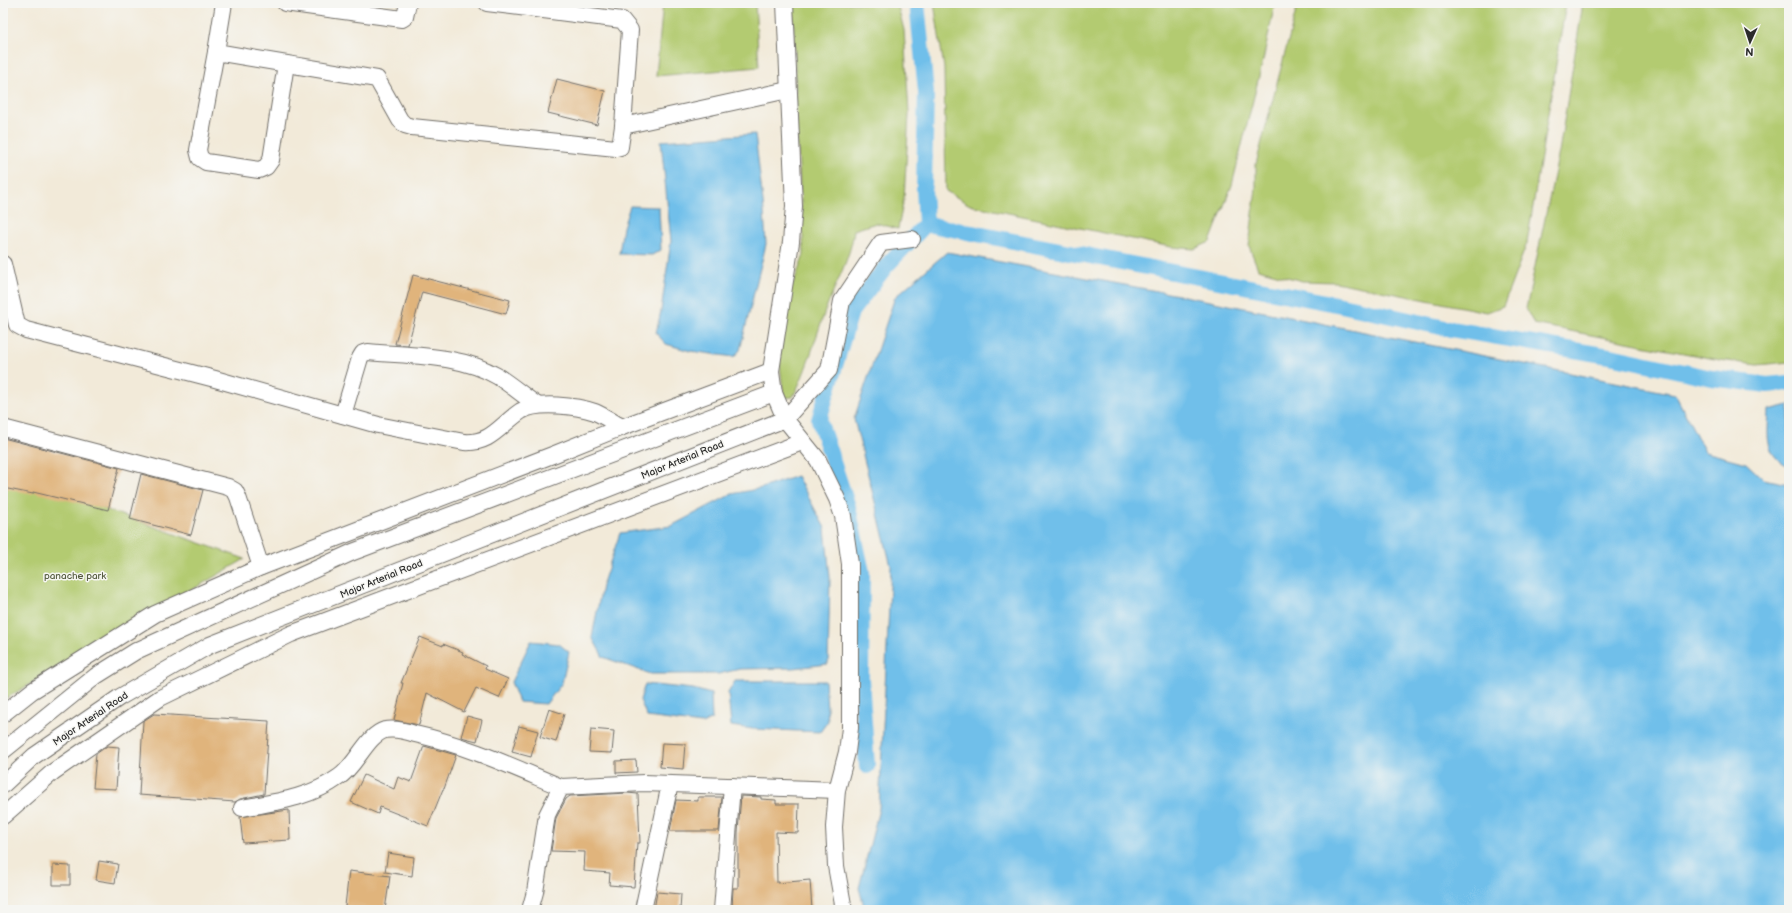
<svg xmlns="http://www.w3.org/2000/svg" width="1792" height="913" font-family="'Balsamiq Sans',sans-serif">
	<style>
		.green { fill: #b3cb71; stroke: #6f7b4e }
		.water { fill: #6fbfea; stroke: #4d758a }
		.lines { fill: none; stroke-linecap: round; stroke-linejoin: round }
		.canal { stroke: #6fbfea; stroke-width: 16 }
		.building { fill: #e0b47c }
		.minor-casing { stroke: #716e68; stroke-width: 18 }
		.minor { stroke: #fff; stroke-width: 16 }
		.labels { text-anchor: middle; stroke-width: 3; stroke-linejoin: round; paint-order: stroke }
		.street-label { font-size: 10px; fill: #2b2b2b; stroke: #f6f6f2 }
		.park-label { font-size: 10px; fill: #545b40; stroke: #f6f6f2 }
	</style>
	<rect width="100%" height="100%" fill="#f6f6f2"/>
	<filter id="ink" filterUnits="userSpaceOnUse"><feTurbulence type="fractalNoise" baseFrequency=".025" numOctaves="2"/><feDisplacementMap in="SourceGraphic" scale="8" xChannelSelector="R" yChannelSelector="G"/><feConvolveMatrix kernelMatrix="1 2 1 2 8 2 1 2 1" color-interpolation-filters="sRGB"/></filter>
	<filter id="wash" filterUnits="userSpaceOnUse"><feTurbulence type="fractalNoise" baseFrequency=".012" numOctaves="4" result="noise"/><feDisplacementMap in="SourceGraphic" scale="16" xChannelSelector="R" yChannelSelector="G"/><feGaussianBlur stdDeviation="0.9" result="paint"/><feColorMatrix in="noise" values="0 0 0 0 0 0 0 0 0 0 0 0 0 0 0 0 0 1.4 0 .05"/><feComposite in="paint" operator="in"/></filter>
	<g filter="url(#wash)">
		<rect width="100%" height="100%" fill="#f2ead9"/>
		<g class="green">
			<path d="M663 3H755L759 67 656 76Z"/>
			<path d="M793 3H897L904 30 909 114 904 198 898 229 876 223 854 230C851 258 835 284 825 311 815 340 807 370 793 397L784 398 779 357 790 292 804 255 797 133Z"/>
			<path d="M934 3H1275L1264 56 1232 185 1210 242 1194 249 1171 247 970 205 946 191 944 68Z"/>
			<path d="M1298 3H1566L1527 243 1503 306 1487 312 1336 282 1302 281 1258 269 1249 246 1256 188V164Z"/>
			<path d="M1583 3H1789V362L1757 365 1720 360 1534 324 1526 309 1559 152Z"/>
			<path d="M3 473 245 559 3 700Z"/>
		</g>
		<g class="water">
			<path d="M755 134 764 211 766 244 740 350 734 357 690 351 666 344 656 333 661 311 671 241 661 141Z"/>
			<path d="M630 206 659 207 661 250 652 255 619 254 623 227Z"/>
			<path d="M947 252 1189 297 1675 394 1705 452 1746 463 1763 479 1789 484V910H865L859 888 879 809 891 566 854 419 895 297Z"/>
			<path d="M1789 405V466C1763 455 1768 434 1769 410Z"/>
			<path d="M797 476 825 528 830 577 828 664 794 668 740 669 718 674H650L603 657 592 637 602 586 620 533 671 526 732 494 762 488Z"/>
			<path d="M531 641 559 644 569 652 562 683 546 704 519 702 511 682Z"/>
			<path d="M735 681H825L828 721 820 732 753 729 731 726 728 693Z"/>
			<path d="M645 684 693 689 711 694 712 719 702 724 647 717 640 700Z"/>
		</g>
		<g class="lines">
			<g class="canal">
				<path d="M917 3 926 92 924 188 926 224 1346 306 1445 328 1615 357 1712 378 1767 385 1789 383"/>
				<path d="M867 766 861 679 862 572 848 507 819 420 851 312 887 265 926 224"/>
			</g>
		</g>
		<g id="blocks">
			<g class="building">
				<path d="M557 79 605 91 597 125 548 113Z"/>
				<path d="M413 275 510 300 506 314 422 292 408 345 395 344Z"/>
				<path d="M3 438 119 468 108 510 33 492V494L3 488Z"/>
				<path d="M141 474 203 490 191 535 130 519Z"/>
				<path d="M420 637 443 646V644L463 652 462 654 486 666 485 669 508 679 499 698 476 688 464 712 427 693 419 725 394 720 403 683H401Z"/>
				<path d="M549 709 564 714 556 742 540 737Z"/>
				<path d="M154 714 269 721 264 794 240 799 235 802 139 795 143 721Z"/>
				<path d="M467 716 482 720 477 741 461 737Z"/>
				<path d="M519 726 538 731 531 757 512 752Z"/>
				<path d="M591 729 614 731 612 753 589 752Z"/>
				<path d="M662 743 685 744 683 769 660 767Z"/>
				<path d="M107 746 119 747 116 789 93 788 96 754Z"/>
				<path d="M424 746 456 755 444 789H443L428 826 380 807 378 814 351 802 364 775 394 789 398 777 411 782Z"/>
				<path d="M636 760 637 772 616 773V761Z"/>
				<path d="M627 793 638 794 640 843H637L634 887 609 885 610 873 584 871 585 852 551 851 556 818 566 799 570 796Z"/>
				<path d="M741 796 761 797V799L776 800V804H799L798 833 776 832 777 883 810 880 812 910H732L733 888H738V832Z"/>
				<path d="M698 797H722L719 831H670L676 800 698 801Z"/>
				<path d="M289 810 290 840 243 843 240 817Z"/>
				<path d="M388 853 414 857 412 876 385 872Z"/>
				<path d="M99 861 118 864 115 883 96 880Z"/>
				<path d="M53 865 70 866V885H53Z"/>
				<path d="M349 871 390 876 385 910H351V907L345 906Z"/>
				<path d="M657 892 681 894 680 910H654Z"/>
			</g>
		</g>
	</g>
	<g filter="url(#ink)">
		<use href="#blocks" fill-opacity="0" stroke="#716e68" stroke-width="1"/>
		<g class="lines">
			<defs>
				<g id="minor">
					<path d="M224 3 216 52 377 79 400 120 405 125 412 127 616 148 620 147 623 126"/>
					<path d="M285 3 402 19 405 17 408 3"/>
					<path d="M487 3 622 20 630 30 623 126 788 90"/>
					<path d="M785 3 794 206 791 242 771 371 774 393 785 419 818 460 837 499 843 516 850 564V728L847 752 837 790 834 827 836 866 844 910"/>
					<path d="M216 52 198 150 200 158 206 162 259 170 266 167 271 160 286 64"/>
					<path d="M3 264 17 325 26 330 215 379 378 425 464 442C491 444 500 425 521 411 537 401 577 406 595 412 604 416 613 422 622 427"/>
					<path d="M343 415 360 358 363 353 368 352C410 356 460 354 497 376 511 385 524 396 537 405"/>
					<path d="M3 428 228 487 235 491 238 497 261 567"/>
					<path d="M3 714 32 691 155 614 261 567 555 454 622 427 771 371"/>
					<path d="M3 751 96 676 136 651 353 552 774 393"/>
					<path d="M3 785 34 756 120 697 210 645 785 419 829 370 842 301 881 243 912 239"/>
					<path d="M242 808C276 802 310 798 339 777 356 766 367 735 385 730 395 728 406 731 415 734 466 745 513 767 561 787"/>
					<path d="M3 816 53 772 160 698 291 634 802 442"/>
					<path d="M530 910 535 892 547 815 561 787 644 783 837 790"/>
					<path d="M643 910 670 784"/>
					<path d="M722 910 732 786"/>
				</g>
			</defs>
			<use href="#minor" class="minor-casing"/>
			<use href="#minor" class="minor"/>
		</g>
	</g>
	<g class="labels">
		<g class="street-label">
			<text transform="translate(682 459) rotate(-22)" y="4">Major Arterial Road</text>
			<text transform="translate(381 578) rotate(-22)" y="4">Major Arterial Road</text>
			<text transform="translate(90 718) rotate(-34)" y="4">Major Arterial Road</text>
		</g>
		<g class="park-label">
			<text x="75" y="579">panache park</text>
		</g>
	</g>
	<rect width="1792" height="913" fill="none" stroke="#f6f6f2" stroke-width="16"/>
	<g transform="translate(1750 42) rotate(183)" stroke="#f6f6f2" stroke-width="3" paint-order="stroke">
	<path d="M0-3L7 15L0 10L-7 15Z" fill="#2b2b2b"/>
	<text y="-6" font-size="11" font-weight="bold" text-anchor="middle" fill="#2b2b2b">N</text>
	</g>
</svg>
